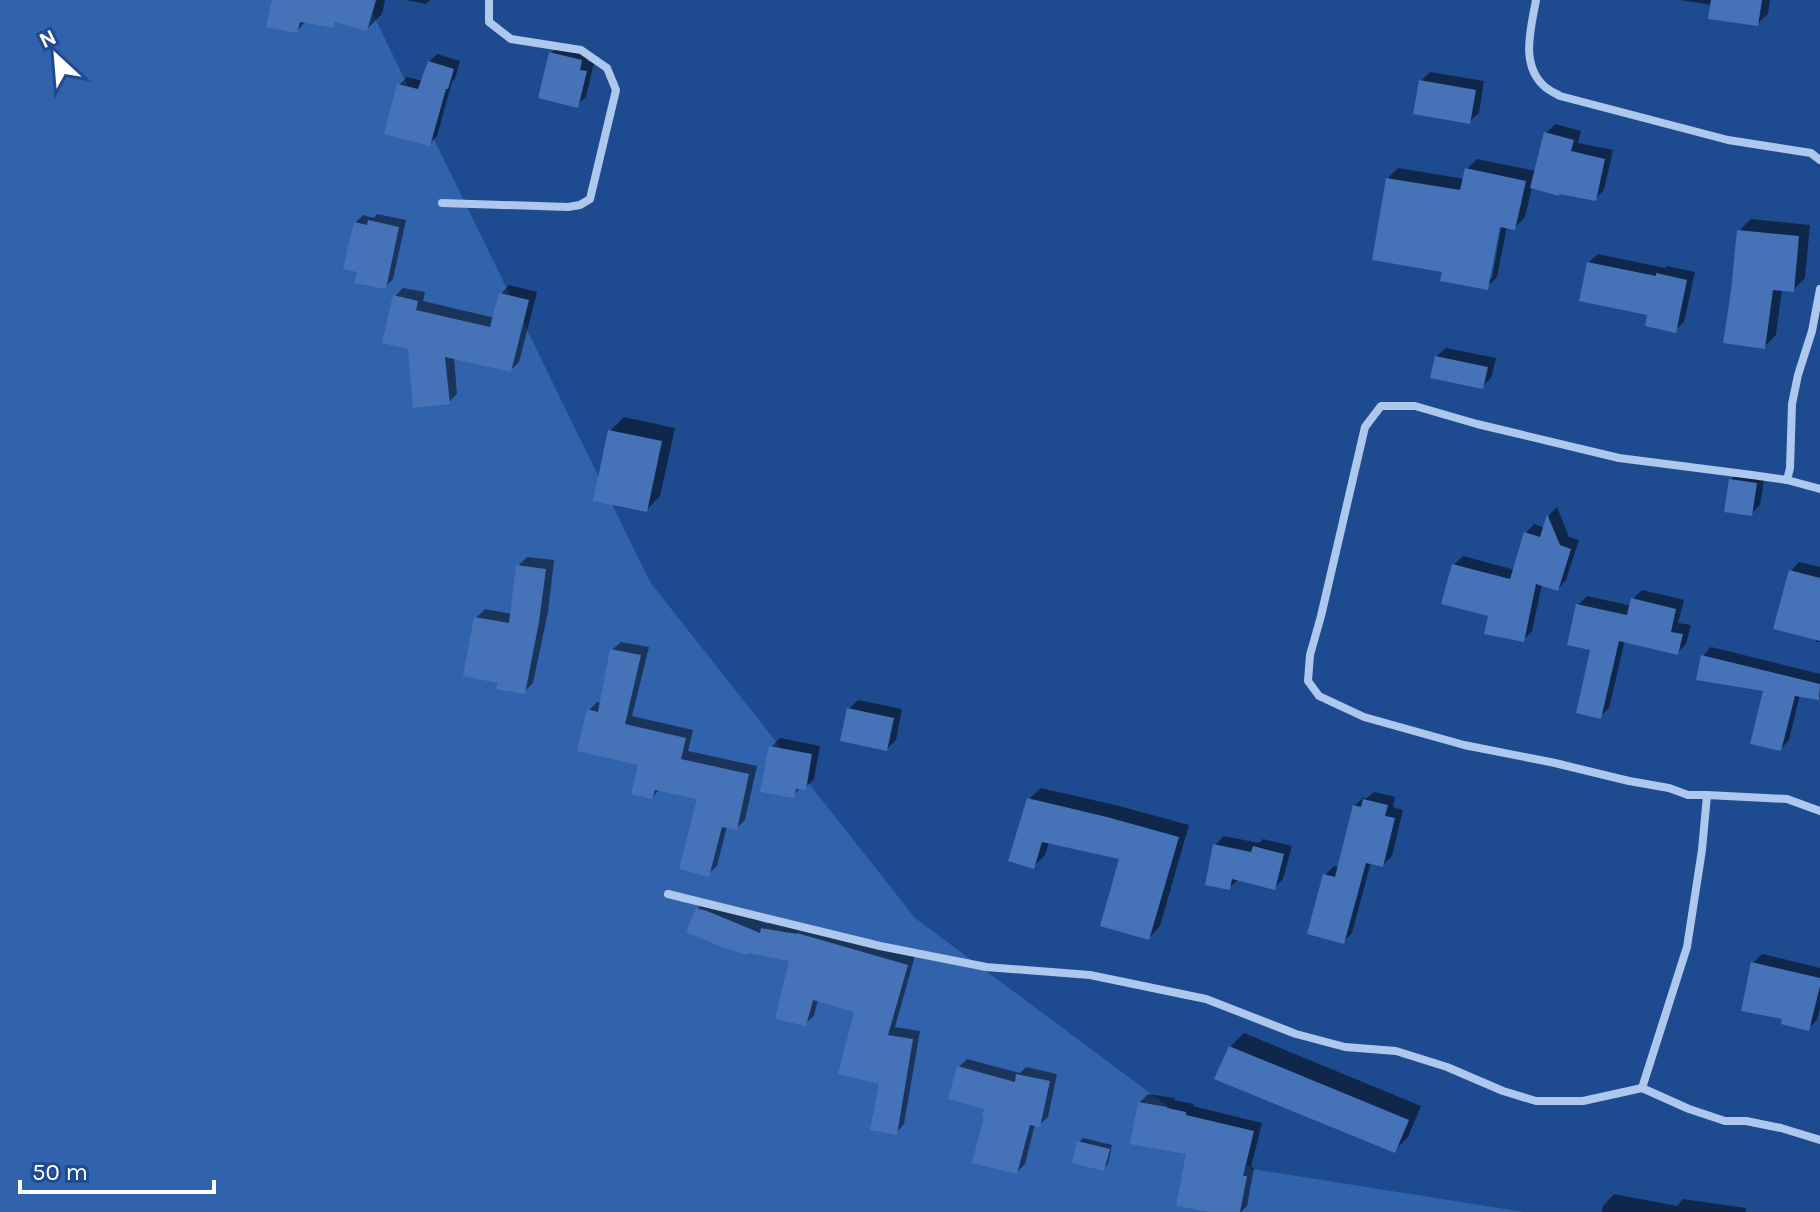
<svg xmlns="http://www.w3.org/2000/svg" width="1820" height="1212" font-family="Karla,sans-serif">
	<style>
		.green { fill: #3163ad }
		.shadow { fill: #0007; fill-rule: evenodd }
		.building { fill: #4673b7 }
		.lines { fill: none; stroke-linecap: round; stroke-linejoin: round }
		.street { stroke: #adc7ed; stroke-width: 8 }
	</style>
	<rect width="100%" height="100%" fill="#1e4a8f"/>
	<path class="green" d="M0 0H366L650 582 915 918 1252 1169 1524 1212H0Z"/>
	<g class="shadow">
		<path d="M274 0H385L382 14 367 29 337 21 333 25 306 21 297 31Z"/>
		<path d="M406 0H430L426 4Z"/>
		<path d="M1680 0H1770L1768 14 1757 24 1712 5Z"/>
		<path d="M560 44 590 52 587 61 594 63 586 97 577 105 551 53Z"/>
		<path d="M437 54 460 61 455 79 452 82 437 136 430 144 399 85 407 77 423 81 429 62Z"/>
		<path d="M1430 72 1484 81 1479 113 1470 121 1421 81Z"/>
		<path d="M1555 124 1581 131 1578 143 1613 150 1604 190 1595 199 1532 187 1525 217 1514 228 1507 226 1497 277 1487 287 1444 271 1387 179 1398 168 1465 179 1467 169 1477 159 1536 171 1546 133ZM1499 217H1503L1492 278H1488Z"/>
		<path d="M377 214 406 220 393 279 385 287 359 270 355 223 363 215 374 218Z"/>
		<path d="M1751 219 1810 225 1805 278 1793 290 1782 289 1776 335 1764 347 1739 231Z"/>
		<path d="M1598 254 1665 268 1667 266 1695 272 1684 322 1675 330 1649 314 1589 262Z"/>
		<path d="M509 285 537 292 519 362 511 370 454 357 457 394 449 402 410 347 395 296 403 288 425 292 423 301 495 318 501 294Z"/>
		<path d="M1446 348 1496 358 1491 378 1482 387 1437 356Z"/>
		<path d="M624 417 675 428 660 496 646 510 610 431Z"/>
		<path d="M1739 471 1765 474 1760 505 1751 514 1731 480Z"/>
		<path d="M1557 507 1569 537 1579 540 1566 580 1558 589 1542 584 1532 631 1523 640 1490 615 1454 565 1463 556 1515 570 1526 533 1534 524 1545 528 1549 515Z"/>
		<path d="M527 557 554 560 548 612 533 683 524 692 500 681 476 618 485 609 512 614 518 566Z"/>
		<path d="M1799 562 1820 567V642H1816L1817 638 1791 571Z"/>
		<path d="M1642 590 1684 600 1678 623 1691 625 1686 644 1677 653 1625 640 1609 708 1600 717 1593 649 1578 605 1587 596 1632 606 1633 599Z"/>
		<path d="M621 642 649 647 632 716 693 730 688 751 757 766 745 820 737 828 727 826 717 866 708 874 700 798 660 789 652 797 640 764 589 710 597 702 601 703 612 650Z"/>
		<path d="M1711 647 1820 674V697L1818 698 1800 695 1789 740 1781 749 1765 689 1703 656Z"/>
		<path d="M858 700 902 709 896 740 887 749 849 709Z"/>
		<path d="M780 738 820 746 814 779 805 788H801L793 795 771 747Z"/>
		<path d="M1041 788 1119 806 1189 825 1160 926 1149 938 1121 857 1049 842 1045 855 1033 867 1029 799Z"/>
		<path d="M1374 792 1395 797 1393 807 1403 810 1392 856 1383 865 1371 862 1352 933 1343 942 1325 875 1334 866 1339 868 1354 806 1363 798H1367Z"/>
		<path d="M1224 836 1259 843 1263 839 1292 846 1283 879 1274 888 1239 879 1229 888 1215 845Z"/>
		<path d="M706 900 768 924 772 920 915 956 895 1027 920 1031 904 1124 896 1133 882 1083 856 1011 818 999 814 1016 805 1024 791 959 697 909Z"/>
		<path d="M1762 954 1820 968V1009L1817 1020 1808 1029 1785 1018 1753 963Z"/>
		<path d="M1244 1033 1421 1106 1408 1137 1394 1151 1230 1047Z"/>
		<path d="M967 1059 1020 1073 1026 1067 1057 1074 1048 1117 1039 1125 1035 1124 1025 1164 1017 1172 986 1107 959 1067Z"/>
		<path d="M1148 1094 1175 1098 1174 1100 1194 1104 1193 1106 1262 1123 1251 1167 1254 1168 1247 1206 1241 1212H1222L1188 1152 1139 1103Z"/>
		<path d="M1083 1138 1112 1145 1108 1164 1104 1168 1079 1142Z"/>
		<path d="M1614 1194 1677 1206 1683 1199 1746 1208V1212H1602L1603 1206Z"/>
	</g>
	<g class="building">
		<path d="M272 0H376L367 31 335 22 334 28 300 22 297 33 266 27Z"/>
		<path d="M1711 0H1762L1758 26 1708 19Z"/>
		<path d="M549 52 582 60 580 70 587 71 578 108 538 98Z"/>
		<path d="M428 61 454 69 448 89H446L430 146 384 134 397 84 418 89Z"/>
		<path d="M1419 80 1476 90 1470 124 1413 114Z"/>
		<path d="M1544 132 1574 140 1571 151 1605 159 1596 201 1559 194V196L1530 188Z"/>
		<path d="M1465 168 1526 181 1515 230 1500 227 1488 290 1440 281 1442 272 1372 260 1386 178 1460 190Z"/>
		<path d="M368 220 399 227 386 289 354 283 357 272 343 269 354 222 367 225Z"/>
		<path d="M1737 230 1799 236 1794 292 1773 290 1765 349 1723 343 1731 291Z"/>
		<path d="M1587 262 1656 276V273L1687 280 1676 333 1645 326 1647 315 1579 301Z"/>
		<path d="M499 293 529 300 511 372 445 357 450 404 413 408 408 349 382 343 393 295 418 301 416 310 490 327Z"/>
		<path d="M1435 356 1488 367 1483 389 1430 378Z"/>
		<path d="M608 430 662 441 647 512 593 501Z"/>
		<path d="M1729 479 1757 483 1752 516 1724 512Z"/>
		<path d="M1547 514 1560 545 1571 549 1558 591 1536 584 1524 642 1484 634 1488 616 1441 604 1452 564 1510 579 1524 532 1540 537Z"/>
		<path d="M516 565 546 569 539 622 525 694 496 689 498 683 463 676 474 617 509 623Z"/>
		<path d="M1789 570 1820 578V641L1773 629Z"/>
		<path d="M1631 598 1676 609 1671 632 1683 634 1678 655 1619 641 1601 719 1576 713 1590 650 1567 645 1576 604 1627 615Z"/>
		<path d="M610 649 641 655 625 724 686 738 681 759 749 774 737 830 722 827 709 877 679 869 697 799 655 790 652 799 631 794 638 765 577 751 587 709 598 712Z"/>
		<path d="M1701 655 1820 684 1819 700 1795 696 1781 751 1750 744 1763 691 1696 680Z"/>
		<path d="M847 708 894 718 887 751 840 741Z"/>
		<path d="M769 746 812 754 806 790 796 789 794 798 760 792Z"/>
		<path d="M1027 798 1107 817 1179 837 1149 940 1100 926 1119 859 1042 842 1034 869 1008 861Z"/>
		<path d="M1363 799 1388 805 1385 816 1395 818 1383 867 1366 863 1344 944 1307 934 1323 874 1335 877 1353 805 1361 807Z"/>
		<path d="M1213 844 1251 852 1253 846 1284 854 1275 890 1232 879 1230 890 1205 885Z"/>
		<path d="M696 908 707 911 760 933 761 928 797 934V933L908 965 888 1035 913 1039 897 1135 870 1130 879 1084 838 1074 854 1012 813 1000 806 1026 775 1019 789 961 748 953 747 955 722 947 686 932Z"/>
		<path d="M1751 962 1820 978V986L1809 1031 1781 1024 1782 1019 1741 1011Z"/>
		<path d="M1229 1046 1409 1120 1395 1153 1214 1079Z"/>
		<path d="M957 1066 1015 1082 1016 1074 1050 1081 1040 1127 1030 1125 1017 1174 972 1163 984 1117 982 1116 984 1109 948 1099Z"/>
		<path d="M1138 1102 1167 1107V1108L1186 1112V1115L1254 1131 1243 1176H1247L1240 1212H1210L1176 1206 1186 1154 1130 1144Z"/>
		<path d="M1077 1141 1110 1149 1104 1171 1072 1163Z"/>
	</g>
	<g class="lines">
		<g class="street">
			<path d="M1536 0C1531 28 1520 64 1544 86 1548 90 1555 93 1560 96L1728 140 1811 153 1820 160"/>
			<path d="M442 203 568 207 580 205 590 199 616 90 607 68 581 50 511 39 489 22V0"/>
			<path d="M1787 480 1790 468 1792 404 1798 375 1812 331 1820 289"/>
			<path d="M1820 489 1787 480 1752 475 1619 458 1477 424 1415 406H1381L1365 427 1321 616 1310 655 1308 681 1319 696 1364 717 1464 745 1555 763 1629 781 1669 788 1688 795H1707L1702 850 1687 947 1642 1088 1689 1109 1725 1121H1746L1781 1128 1820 1140"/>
			<path d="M1707 795 1787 799 1820 811"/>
			<path d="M668 894 880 946 986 967 1090 975 1206 999 1296 1034 1345 1047 1396 1051 1447 1067 1503 1091 1536 1101H1583L1642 1088"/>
		</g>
	</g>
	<g transform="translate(56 56) rotate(334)" stroke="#1e4a8f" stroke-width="6" paint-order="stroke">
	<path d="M0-6L14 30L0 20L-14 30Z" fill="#ffffff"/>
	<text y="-12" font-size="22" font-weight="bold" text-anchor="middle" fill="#ffffff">N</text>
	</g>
	<path d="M20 1180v12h194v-12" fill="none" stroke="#ffffff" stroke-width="4"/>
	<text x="32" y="1180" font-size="24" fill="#ffffff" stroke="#1e4a8f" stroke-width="6" paint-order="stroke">50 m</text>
</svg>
